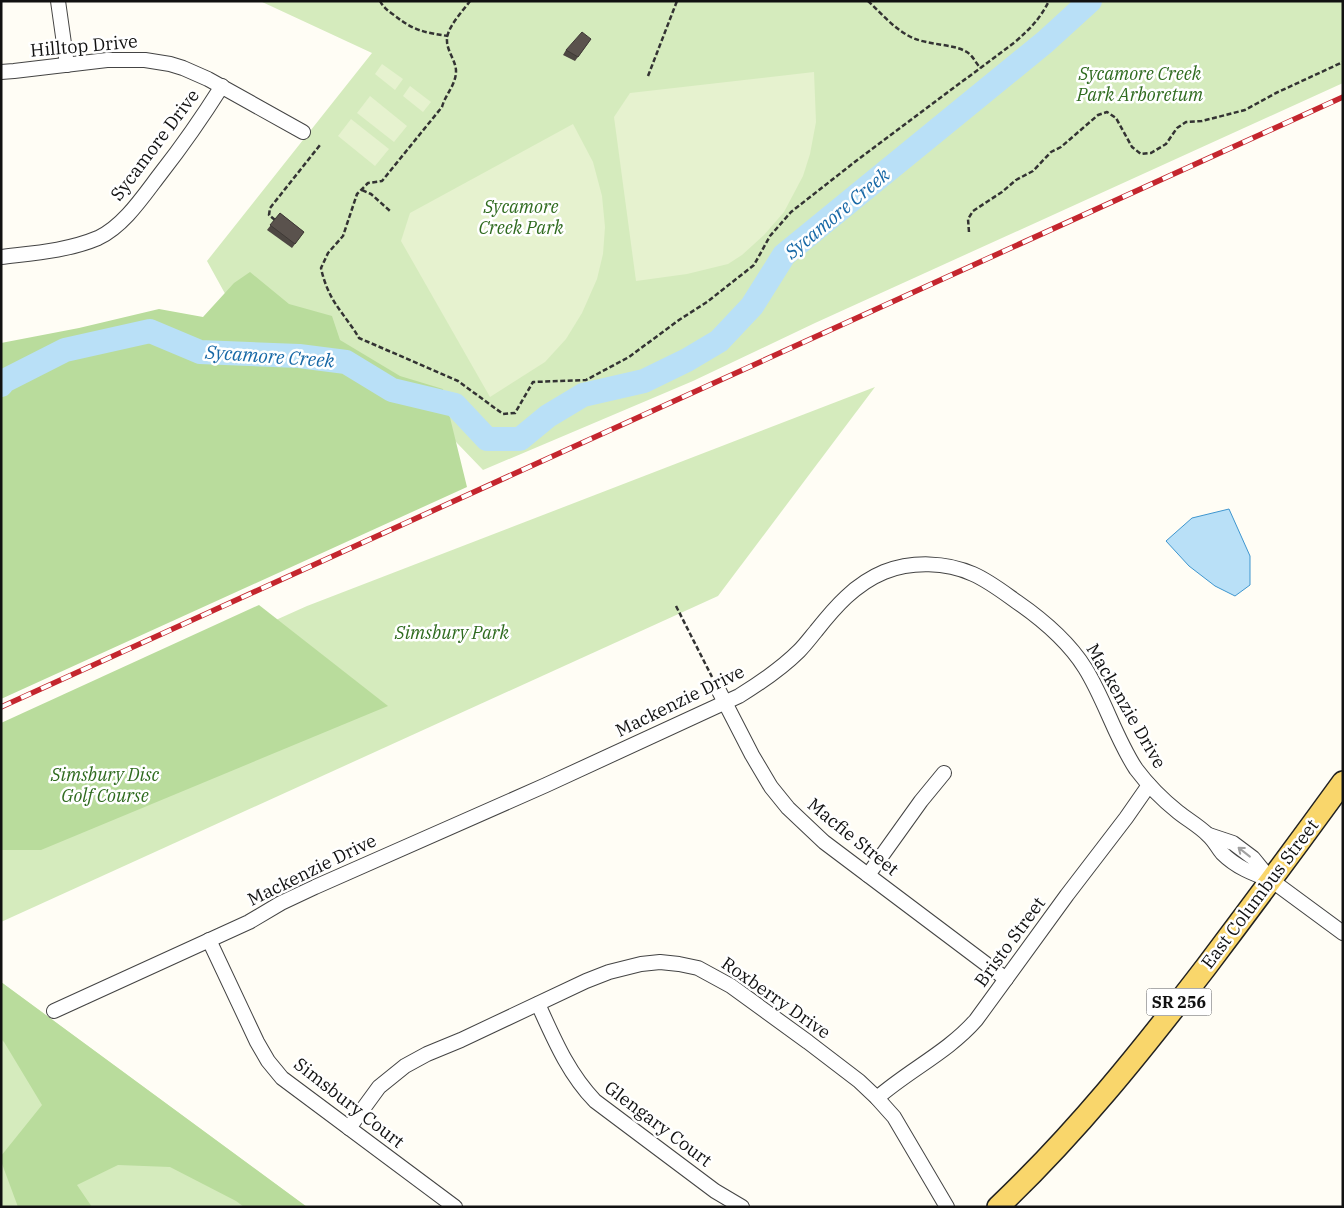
<svg xmlns="http://www.w3.org/2000/svg" width="1344" height="1208" font-family="'IBM Plex Serif',serif">
	<style>
		.green { fill: #d5ebbd }
		.forest { fill: #b9dc9c }
		.pitch { fill: #e6f2cf }
		.water { fill: #b9e0f7; stroke: #3f96cf }
		.lines { fill: none; stroke-linecap: round; stroke-linejoin: round }
		.river { stroke: #b9e0f7; stroke-width: 24 }
		.street-casing { stroke: #444; stroke-width: 16 }
		.primary-casing { stroke: #222; stroke-width: 24 }
		.path { stroke: #333; stroke-width: 2.5; stroke-dasharray: 5 2.5; stroke-linecap: butt }
		.street { stroke: #fff; stroke-width: 14 }
		.primary { stroke: #f9d66b; stroke-width: 21 }
		.rail-casing { stroke: #c4262e; stroke-width: 5.5 }
		.rail { stroke: #fff; stroke-width: 4; stroke-dasharray: 11; stroke-linecap: butt }
		.wall { fill: #4d4742 }
		.building { fill: #5a524d; stroke: #3f3936 }
		.oneway { stroke: #a0a0a0 }
		.labels { text-anchor: middle; stroke-width: 5; stroke-linejoin: round; paint-order: stroke }
		.shield { fill: #fff; stroke: #585858; stroke-width: 1 }
		.shield-label { font-size: 16px; font-weight: bold; fill: #111 }
		.street-label { font-size: 18px; fill: #111; stroke: #fff }
		.park-label { font-size: 18px; font-style: italic; fill: #2f6b1f; stroke: #fff }
		.water-label { font-size: 19px; font-style: italic; fill: #1768a6; stroke: #fff }
	</style>
	<rect width="100%" height="100%" fill="#fffdf5"/>
	<g class="green">
		<path d="M260 1H1343V83L815 323 693 381 483 470 431 416 271 377 207 261 372 53Z"/>
		<path d="M875 387 718 596 1 922V743L307 606Z"/>
		<path d="M1 982 307 1207H1Z"/>
	</g>
	<g class="forest">
		<path d="M250 272 289 304 332 316 340 340 400 376 443 389 467 487 1 699V343L79 328 159 309 203 317 234 283Z"/>
		<path d="M259 605 388 706 41 850H1V723Z"/>
		<path d="M1 982 307 1207H244L236 1201 170 1167 118 1165 77 1185 92 1207H18L1 1161V1156L42 1105 4 1042 1 1039Z"/>
	</g>
	<g class="pitch">
		<path d="M382 64 403 79 395 90 375 74Z"/>
		<path d="M814 72 816 122 810 154 803 176 784 212 764 235 742 255 728 264 687 274 636 281 614 117 630 93Z"/>
		<path d="M410 86 431 102 423 112 403 96Z"/>
		<path d="M370 96 407 126 394 142 357 113Z"/>
		<path d="M351 119 389 149 375 166 338 136Z"/>
		<path d="M573 124 593 162 602 196 605 227 603 254 597 279 582 313 566 339 545 362 490 397 401 241 410 213Z"/>
	</g>
	<path class="water" d="M1229 509 1250 556V585L1235 596 1215 586 1189 566 1166 541 1192 518Z"/>
	<g class="lines">
		<path class="river" d="M1 385 4 381 65 350 150 331 200 352 299 356 346 362 392 390 455 405 487 439H520L548 416 583 395 644 381 687 360 719 341 752 306 784 255 1045 42 1090 1"/>
		<defs>
			<g id="street">
				<path d="M58 1 67 65"/>
				<path d="M1 72 14 71 107 60H145L170 64 183 68 208 79 303 132"/>
				<path d="M1 257C34 253 67 251 98 238 124 226 144 195 161 173 183 145 203 116 222 86"/>
				<path d="M717 687 752 755 771 787 788 808 824 842 1006 979"/>
				<path d="M1209 835 1233 843 1253 858 1271 880 1343 933"/>
				<path d="M868 875 921 801 944 773"/>
				<path d="M209 940 257 1042 268 1061 282 1078 455 1207"/>
				<path d="M538 1004C554 1039 568 1073 595 1101L715 1191 742 1207"/>
				<path d="M54 1011 249 922 281 903 315 887 546 785 739 696C760 683 781 669 799 651 805 645 811 637 816 631 835 607 855 584 884 572 912 561 946 562 973 574 989 581 1003 592 1017 602 1043 620 1068 641 1085 668 1105 700 1115 737 1136 769 1148 785 1163 800 1178 812 1188 820 1199 826 1208 835 1214 840 1217 847 1222 853 1236 867 1253 874 1271 880"/>
				<path d="M877 1098C909 1070 948 1052 976 1020L1067 895 1126 818 1149 785"/>
				<path d="M349 1128 379 1087 405 1066 427 1054 461 1040 586 981 609 972 641 964 660 962 679 964 698 968 731 986 808 1042 859 1081 877 1098 894 1117 947 1207"/>
			</g>
			<path id="primary" d="M998 1207C1076 1133 1140 1053 1206 967 1252 906 1298 844 1343 782"/>
		</defs>
		<use href="#street" class="street-casing"/>
		<use href="#primary" class="primary-casing"/>
		<g class="path">
			<path d="M380 1C383 7 388 11 394 15 414 31 423 32 448 36"/>
			<path d="M470 1C463 11 446 28 447 41 447 51 456 61 456 71 456 85 445 95 442 107L382 181 368 183 357 194 343 236 328 253 321 268C323 278 327 289 332 298 340 312 351 324 359 338L458 381 503 414 515 413 533 382 586 380 629 357 679 320 707 302 754 265 770 236 791 212 856 161 1015 42C1031 28 1039 20 1049 1"/>
			<path d="M868 1C882 14 895 30 913 38 929 45 952 44 965 51 972 54 976 63 980 68"/>
			<path d="M648 76 677 1"/>
			<path d="M362 190 371 194 390 211"/>
			<path d="M275 220 269 215 270 208 320 145"/>
			<path d="M969 232 968 219 973 211 1002 192 1016 180 1033 171 1051 152 1061 147 1098 115 1107 112 1116 118 1132 147 1141 154 1151 153 1166 144 1177 128 1186 122 1202 121 1245 110 1276 93 1343 62"/>
			<path d="M676 606 712 677"/>
		</g>
		<use href="#street" class="street"/>
		<use href="#primary" class="primary"/>
		<defs>
			<path id="rail" d="M1 707 1343 97"/>
		</defs>
		<use href="#rail" class="rail-casing"/>
		<use href="#rail" class="rail"/>
	</g>
	<g class="wall">
		<path d="M591 39 575 61 563 55 566 50Z"/>
		<path d="M280 213 304 232 292 248 267 230Z"/>
	</g>
	<g class="building">
		<path d="M582 32 591 39 578 57 566 50Z"/>
		<path d="M280 213 304 232 295 244 270 225Z"/>
	</g>
	<defs><path id="oneway-shaft" d="M-6 0H5M1.5-3L5.5 0L1.5 3" fill="none" stroke-width="1.6" stroke-linecap="round" stroke-linejoin="round" transform="scale(1.25)"/></defs>
	<use class="oneway" href="#oneway-shaft" transform="translate(1244 852) rotate(-142)"/>
	<g class="labels">
		<rect class="shield" x="1146.5" y="988.5" width="65" height="27" rx="4"/>
		<g class="shield-label">
			<text x="1179" y="1008">SR 256</text>
		</g>
		<g class="street-label">
			<text transform="translate(84 46) rotate(-5)" y="6">Hilltop Drive</text>
			<text transform="translate(155 145) rotate(-53)" y="6">Sycamore Drive</text>
			<text transform="translate(680 701) rotate(-26)" y="6">Mackenzie Drive</text>
			<text transform="translate(1126 706) rotate(60)" y="6">Mackenzie Drive</text>
			<text transform="translate(853 837) rotate(39)" y="6">Macfie Street</text>
			<text transform="translate(312 870) rotate(-26)" y="6">Mackenzie Drive</text>
			<text transform="translate(1260 894) rotate(-53)" y="6">East Columbus Street</text>
			<text transform="translate(1010 942) rotate(-54)" y="6">Bristo Street</text>
			<text transform="translate(776 998) rotate(35)" y="6">Roxberry Drive</text>
			<text transform="translate(349 1103) rotate(38)" y="6">Simsbury Court</text>
			<text transform="translate(658 1124) rotate(37)" y="6">Glengary Court</text>
		</g>
		<g class="park-label">
			<text x="1140" y="80">Sycamore Creek<tspan x="1140" dy="21">Park Arboretum</tspan></text>
			<text x="521" y="213">Sycamore<tspan x="521" dy="21">Creek Park</tspan></text>
			<text x="452" y="639">Simsbury Park</text>
			<text x="105" y="781">Simsbury Disc<tspan x="105" dy="21">Golf Course</tspan></text>
		</g>
		<g class="water-label">
			<text transform="translate(837 213) rotate(-40)" y="7">Sycamore Creek</text>
			<text transform="translate(270 356) rotate(4)" y="7">Sycamore Creek</text>
		</g>
	</g>
	<rect width="1344" height="1208" fill="none" stroke="#111111" stroke-width="5"/>
</svg>
